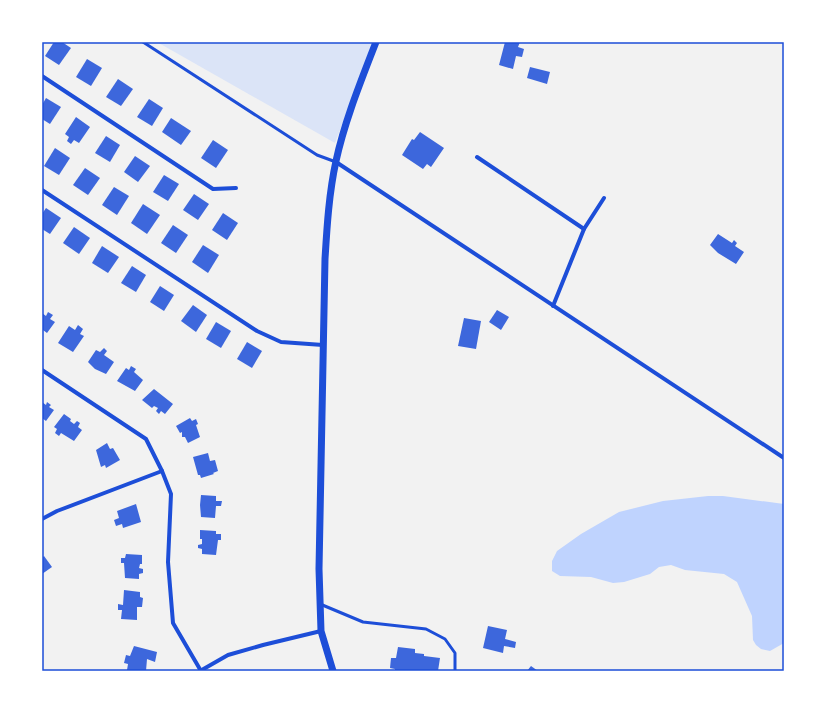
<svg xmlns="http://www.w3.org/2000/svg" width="826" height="713" font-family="Commissioner,sans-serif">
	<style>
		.green { fill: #dbe4f7 }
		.water { fill: #bfd3fe }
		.building { fill: #3d67dc }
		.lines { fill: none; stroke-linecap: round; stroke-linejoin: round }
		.service { stroke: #1d4ed8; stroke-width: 3 }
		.minor { stroke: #1d4ed8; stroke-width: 4 }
		.tertiary { stroke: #1d4ed8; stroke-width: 7 }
		.neatline { fill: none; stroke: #1d4ed8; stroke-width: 1.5 }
	</style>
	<rect width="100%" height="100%" fill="#f2f2f2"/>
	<path class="green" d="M157 42H374L335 143Z"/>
	<path class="water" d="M708 496H723L784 504V643L770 651 761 649 756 645 753 640 752 616 737 582 724 574 685 570 671 565 659 567 650 574 624 582 613 583 591 577 560 576 552 571V561L557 551 581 534 619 512 663 501Z"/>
	<g class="building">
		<path d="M54 42H62L71 48 59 65 45 56Z"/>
		<path d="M505 42H520L518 47 524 49 522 57 516 56 513 69 499 65Z"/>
		<path d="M87 59 102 68 91 86 76 77Z"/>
		<path d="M530 67 550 72 547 84 527 78Z"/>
		<path d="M118 79 133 89 121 106 106 97Z"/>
		<path d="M46 98 61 107 50 124 42 119V105Z"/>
		<path d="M149 99 163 108 152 126 137 117Z"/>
		<path d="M76 117 90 127 79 143 74 140 71 144 67 141 69 137 65 134Z"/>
		<path d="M171 118 191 131 181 145 162 132Z"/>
		<path d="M420 132 444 148 431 167 427 164 423 169 402 155 412 139 414 140Z"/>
		<path d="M106 136 120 145 110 162 95 153Z"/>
		<path d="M213 140 228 150 216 168 201 158Z"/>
		<path d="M55 148 70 158 59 175 44 166Z"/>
		<path d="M135 156 150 166 138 182 124 172Z"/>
		<path d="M85 168 100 178 88 195 73 185Z"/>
		<path d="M164 175 179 184 168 201 153 192Z"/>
		<path d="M114 187 129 196 117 215 102 205Z"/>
		<path d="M194 194 209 204 198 220 183 210Z"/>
		<path d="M143 204 160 215 147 234 131 223Z"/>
		<path d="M46 208 61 218 50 234 42 229V214Z"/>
		<path d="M223 213 238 223 227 240 212 230Z"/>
		<path d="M173 225 188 235 176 253 161 243Z"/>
		<path d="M74 227 90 238 79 254 63 243Z"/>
		<path d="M718 234 732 243 734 240 737 243 735 246 744 252 736 264 718 253 710 245Z"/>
		<path d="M203 245 219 255 208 273 192 262Z"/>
		<path d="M102 246 119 257 108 273 92 263Z"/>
		<path d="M132 266 146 275 136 292 121 283Z"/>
		<path d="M160 286 174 295 164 311 150 302Z"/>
		<path d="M193 305 207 315 196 332 181 321Z"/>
		<path d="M497 310 509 317 501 330 489 322Z"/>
		<path d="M48 312 53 315 50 319 55 322 47 333 43 330 42 332V313L46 316Z"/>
		<path d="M464 318 481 321 476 349 458 346Z"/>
		<path d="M216 322 231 331 221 348 206 339Z"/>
		<path d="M78 325 83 329 80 334 84 336 73 352 58 343 69 326 75 330Z"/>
		<path d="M247 342 262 351 252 368 237 359Z"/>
		<path d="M104 348 107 351 104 355 114 362 106 374 95 369 88 362 96 350 100 352Z"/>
		<path d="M131 366 136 369 134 372 143 380 135 391 117 381 126 368 129 370Z"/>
		<path d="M154 389 173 404 165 414 161 411 159 414 156 411 158 408 154 406 152 408 142 400Z"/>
		<path d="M42 402 46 405 47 402 51 405 49 407 54 410 46 421 42 418Z"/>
		<path d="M64 414 71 419 70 421 74 424 77 421 80 423 78 427 82 430 74 441 61 433 59 436 55 433 57 429 54 427Z"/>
		<path d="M190 418 192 421 196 419 198 424 196 425 200 437 188 443 185 437H182V432L180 433 176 426Z"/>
		<path d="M107 443 110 449 113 448 120 460 106 468 105 465 101 467 96 450Z"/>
		<path d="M208 453 210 461 215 460 218 471 213 473 214 474 201 478 200 475H198L193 457Z"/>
		<path d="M201 495 216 496V501H222L221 506H216L215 518 201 517 200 505Z"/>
		<path d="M136 504 141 522 123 528 122 524 116 526 114 520 119 518 117 511Z"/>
		<path d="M200 530 216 531V534H221V540H218L216 555 202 554V549L198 548V545L202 544V539H200Z"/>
		<path d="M126 554 142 555V564H140L139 568 143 569V573L139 574V579L125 578 124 563H121V558H125Z"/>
		<path d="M44 556 52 567 42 574V558Z"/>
		<path d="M124 590 140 592V597L143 598 142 607H137V620L121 619 122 610H118V604L123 605Z"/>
		<path d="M488 626 507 630 505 639 516 642 515 648 504 646 503 653 483 648Z"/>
		<path d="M134 646 157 652 155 662 147 659 146 671 127 670 128 664 124 663 126 655 130 656Z"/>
		<path d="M398 647 415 649V653L424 654V656L440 658 438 671H395V669L390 668 391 658H396Z"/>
		<path d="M531 666 538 671H527Z"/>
	</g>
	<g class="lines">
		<g class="service">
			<path d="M143 42 317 155 336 162"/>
			<path d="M320 604 363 622 426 629 445 639 455 653V671"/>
		</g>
		<g class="minor">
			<path d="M42 76 213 189 236 188"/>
			<path d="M477 157 584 229"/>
			<path d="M336 162 784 458"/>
			<path d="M42 190 257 331 281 342 323 345"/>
			<path d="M553 306 584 229 604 198"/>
			<path d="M42 370 146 439 162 471 171 494 168 562 173 623 201 671"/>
			<path d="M42 519 57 511 162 471"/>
			<path d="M200 671 228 655 263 645 321 631"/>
		</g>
		<path class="tertiary" d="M333 671 321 631 319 569 325 259C327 226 329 193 336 161 345 120 361 81 376 42"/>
	</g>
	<rect width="826" height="713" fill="none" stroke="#ffffff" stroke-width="86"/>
	<rect x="43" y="43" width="740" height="627" class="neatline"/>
</svg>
